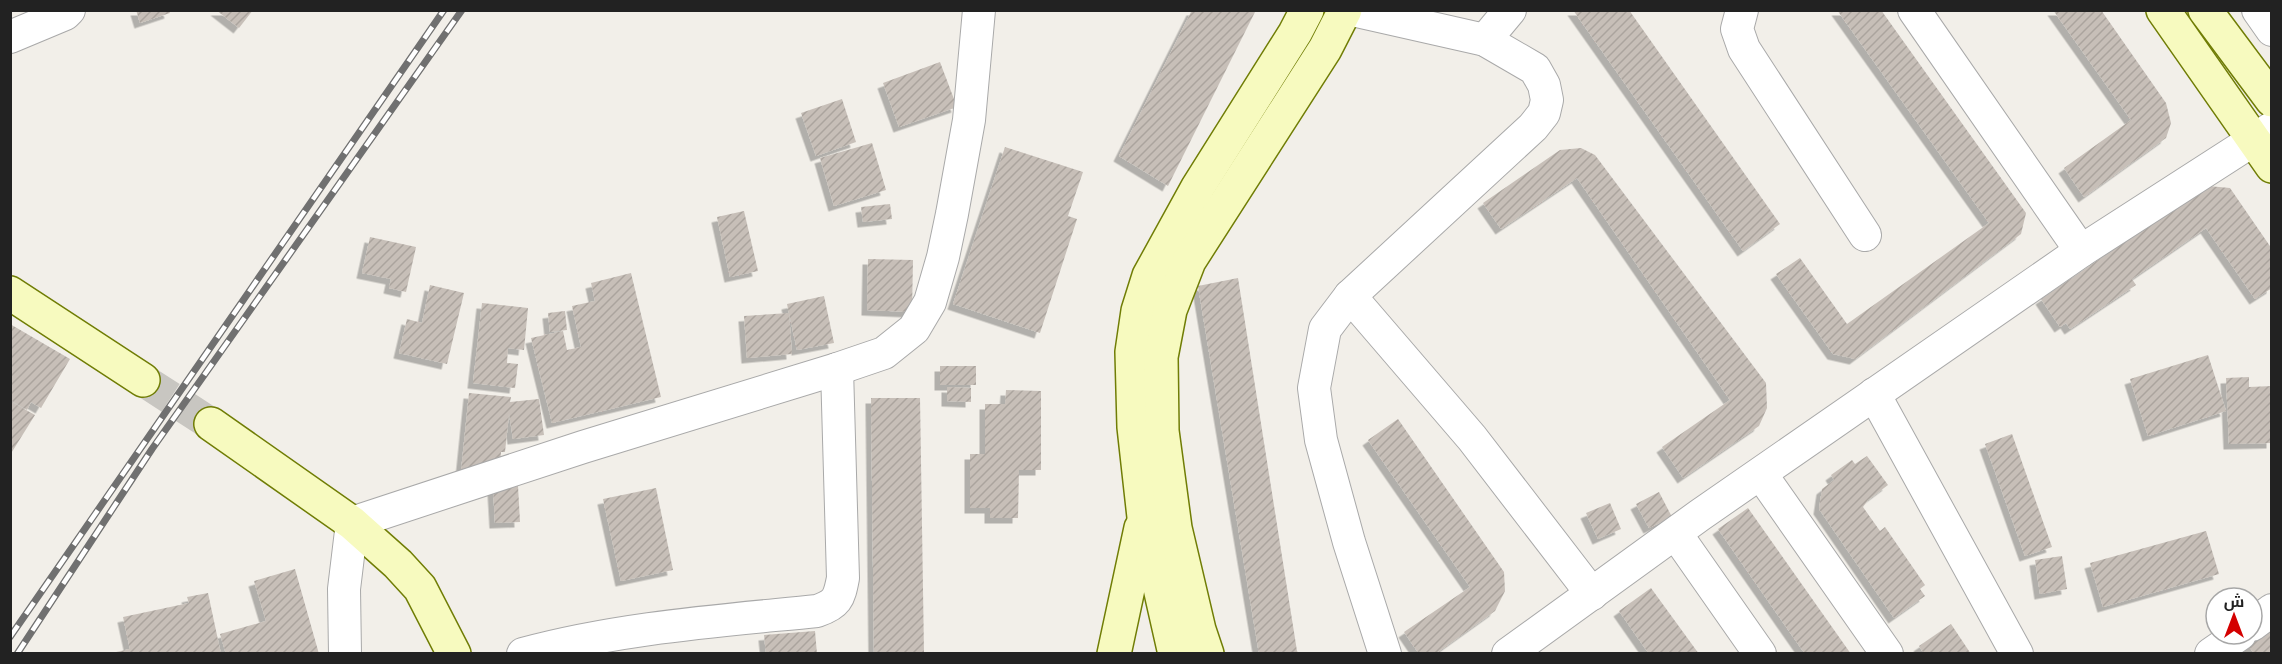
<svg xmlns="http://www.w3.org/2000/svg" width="2282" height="664" font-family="Montserrat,Cairo,sans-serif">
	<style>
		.building { fill: url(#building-hatch); filter: url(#shadow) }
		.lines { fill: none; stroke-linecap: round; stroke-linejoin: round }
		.secondary-tunnel { stroke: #c8c6c1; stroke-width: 33; stroke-dasharray: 33 16; stroke-linecap: butt }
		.street-casing { stroke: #a9a9a9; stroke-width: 34 }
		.secondary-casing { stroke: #707d05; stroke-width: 36 }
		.street { stroke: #fff; stroke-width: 32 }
		.secondary { stroke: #f7fabf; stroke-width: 33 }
		.rail-casing { stroke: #707070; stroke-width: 7 }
		.rail { stroke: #fff; stroke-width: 4.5; stroke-dasharray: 14; stroke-linecap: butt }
	</style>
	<defs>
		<pattern id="building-hatch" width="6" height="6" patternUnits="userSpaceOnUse" patternTransform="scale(1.5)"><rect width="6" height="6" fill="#c7bfb8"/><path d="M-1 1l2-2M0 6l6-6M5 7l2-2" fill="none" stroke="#aba49e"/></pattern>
		<filter id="shadow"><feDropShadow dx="-5.5" dy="5.5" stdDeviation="0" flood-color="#0004"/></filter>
	</defs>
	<rect width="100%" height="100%" fill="#f2efe9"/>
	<g class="building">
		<path d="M136 10H169L170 13 140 23Z"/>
		<path d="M216 10H253L239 28Z"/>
		<path d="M1192 10H1256L1168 186 1119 156Z"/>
		<path d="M1573 10H1629L1780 224 1743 251Z"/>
		<path d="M1837 10H1881L2026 213 2021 234 1855 359 1833 354 1776 274 1800 258 1847 324 1989 223Z"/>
		<path d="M2053 10H2101L2166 103 2171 123 2166 138 2084 197 2064 168 2131 120Z"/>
		<path d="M940 62 957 107 899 127 883 83Z"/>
		<path d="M842 99 856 142 816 156 801 113Z"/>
		<path d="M872 143 886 190 834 206 820 158Z"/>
		<path d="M1005 147 1083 172 1068 216 1077 219 1040 333 953 304Z"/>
		<path d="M1581 148 1595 155 1766 383 1767 408 1759 426 1683 478 1662 447 1730 400 1577 178 1501 229 1483 203 1560 150Z"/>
		<path d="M2197 185 2230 188 2272 249V288L2255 299 2206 228 2132 279 2136 285 2070 329 2066 323 2060 327 2041 299 2114 249 2111 244Z"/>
		<path d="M890 204 892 219 863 222 861 207Z"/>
		<path d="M744 211 758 271 730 277 717 217Z"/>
		<path d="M370 237 416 247 406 292 389 288 391 279 362 273Z"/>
		<path d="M868 259 913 260 912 312 867 310Z"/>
		<path d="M631 273 661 397 552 423 531 338 563 331 567 350 581 347 572 306 595 301 591 283Z"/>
		<path d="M1238 278 1297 651 1299 654H1259L1198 286Z"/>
		<path d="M430 285 464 293 447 364 399 353 407 319 422 323Z"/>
		<path d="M824 296 834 343 797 350 787 304Z"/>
		<path d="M482 303 528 308 524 350 508 348 507 363 518 364 515 388 473 383Z"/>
		<path d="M565 311 567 330 550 332 548 313Z"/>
		<path d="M789 313 792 354 747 358 744 316Z"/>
		<path d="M10 324 70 359 41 408 31 402 27 410 10 400Z"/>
		<path d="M2208 355 2226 411 2148 436 2130 379Z"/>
		<rect x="940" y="366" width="36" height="19"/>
		<path d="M2249 377V387L2272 386V443L2229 444 2226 378Z"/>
		<path d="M947 387 971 388V402L947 401Z"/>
		<path d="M1006 390 1041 391V470H1019L1018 518H990V508H970V454H985V404H1005Z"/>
		<path d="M469 393 511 397 510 402 539 399 544 435 513 439 509 414 505 452H501L499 474 461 471Z"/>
		<path d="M871 398H920L924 654H874Z"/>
		<path d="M10 401 35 415 10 455Z"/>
		<path d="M1398 419 1504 572 1505 591 1495 611 1435 654H1419L1404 632 1470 587 1368 440Z"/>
		<path d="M2012 434 2052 547 2025 556 1985 444Z"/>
		<path d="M1867 456 1888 485 1868 500 1863 507 1880 531 1885 527 1925 585 1920 589 1925 596 1894 618 1819 509 1822 489 1834 480 1831 475 1852 460 1855 464Z"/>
		<path d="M518 486 520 522 495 523 493 488Z"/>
		<path d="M656 488 673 570 621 581 603 499Z"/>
		<path d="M1659 492 1672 517 1649 528 1636 504Z"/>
		<path d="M1610 503 1621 529 1598 539 1586 513Z"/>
		<path d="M1748 508 1851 654H1805L1718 529Z"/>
		<path d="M2206 531 2219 574 2103 607 2090 563Z"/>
		<path d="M2062 556 2067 589 2040 594 2035 560Z"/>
		<path d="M295 569 319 654H226L220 634 266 621 254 581Z"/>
		<path d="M1651 588 1699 654H1649L1619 611Z"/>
		<path d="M208 593 221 654H116V652L130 649 123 617 189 603 187 597Z"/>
		<path d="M2272 622V654H2254L2245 640Z"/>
		<path d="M1951 624 1971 654H1924L1919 646Z"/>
		<path d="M815 631 817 654H766L764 635Z"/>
	</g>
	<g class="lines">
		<path class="secondary-tunnel" d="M143 380 211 424"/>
		<defs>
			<g id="street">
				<path d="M1352 10 1485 40 1535 69 1544 85 1547 100 1544 113 1533 127 1350 296 1325 329 1314 388 1321 440 1349 542 1385 654"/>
				<path d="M1742 10 1737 29 1744 49 1865 235"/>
				<path d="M1914 10 2081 251"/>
				<path d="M2258 10 2272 30"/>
				<path d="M10 37 65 14 69 10"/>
				<path d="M1485 40 1510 10"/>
				<path d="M1350 296 1472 438 1592 594"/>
				<path d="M1874 394 2017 654"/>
				<path d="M1761 474 1887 654"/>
				<path d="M1676 534 1760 654"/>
				<path d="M2252 625 2272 610"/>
				<path d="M345 654 344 589 352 523 583 447 837 369 884 353 914 329 930 302 943 257 952 214 969 120 979 10"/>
				<path d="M523 654C619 628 718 621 817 611 837 604 839 599 843 578L837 369"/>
				<path d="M1508 654 1700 515 2081 251 2272 128"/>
				<path d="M2211 654 2240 634"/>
			</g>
			<g id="secondary">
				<path d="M2163 10 2272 166"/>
				<path d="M2205 10 2272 100"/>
				<path d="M10 293 143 380"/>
				<path d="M211 424 352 523 398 564 420 588 454 654"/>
				<path d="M1114 654 1141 528"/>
				<path d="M1175 654 1144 517 1134 427 1132 352 1138 311 1149 276 1198 187 1295 33 1307 10"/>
				<path d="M1207 654 1199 630 1175 528 1162 431 1161 357 1170 310 1189 261 1325 49 1345 10"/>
			</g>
		</defs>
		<use href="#street" class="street-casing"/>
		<use href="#secondary" class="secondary-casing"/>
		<use href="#street" class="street"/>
		<use href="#secondary" class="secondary"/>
		<defs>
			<g id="rail">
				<path d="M10 637 444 10"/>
				<path d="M17 654 152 449 462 10"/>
			</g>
		</defs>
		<use href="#rail" class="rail-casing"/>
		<use href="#rail" class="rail"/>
	</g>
	<rect width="2282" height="664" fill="none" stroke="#222222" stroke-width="24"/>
	<g transform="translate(2234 616)"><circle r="28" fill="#ffffff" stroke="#a7a7a7" stroke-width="1.5"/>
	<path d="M0-4.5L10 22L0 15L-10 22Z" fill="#d40000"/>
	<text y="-9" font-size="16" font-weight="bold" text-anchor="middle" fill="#222222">ش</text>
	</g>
</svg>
